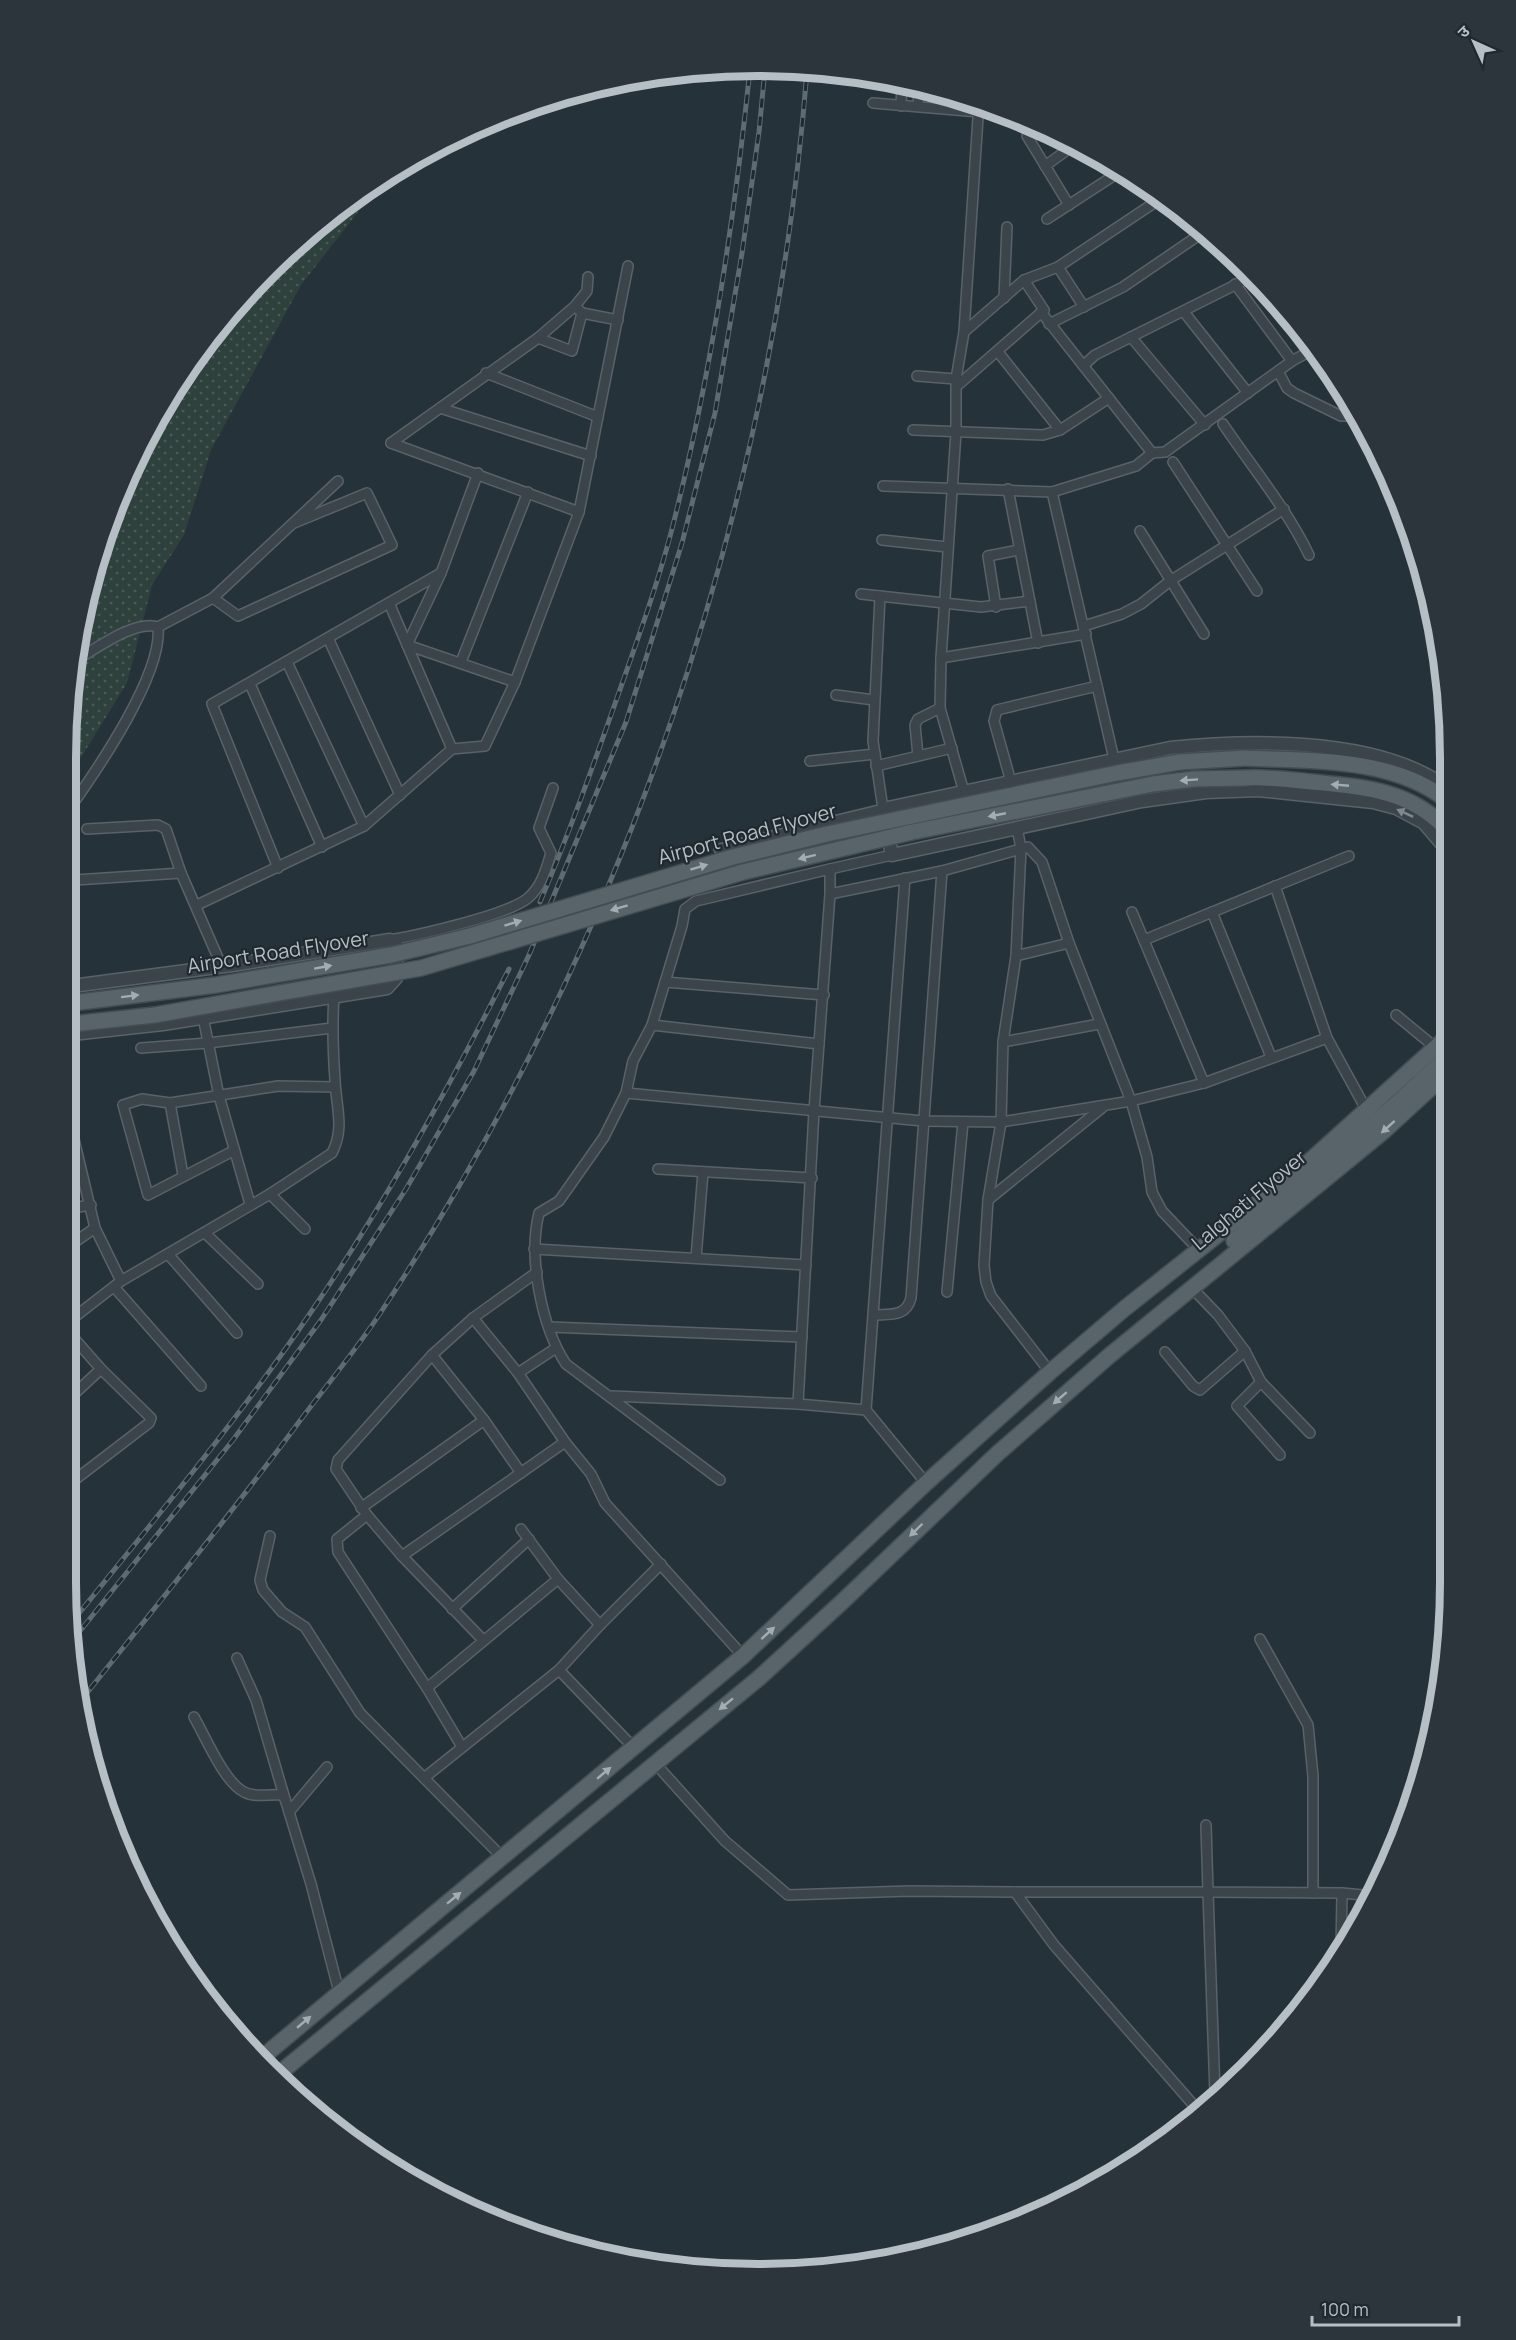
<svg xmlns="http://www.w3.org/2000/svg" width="1516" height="2340" font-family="Manrope,'Noto Sans Devanagari',sans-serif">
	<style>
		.grass { fill: url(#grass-dots) }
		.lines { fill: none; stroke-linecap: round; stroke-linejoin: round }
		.minor-casing { stroke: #586268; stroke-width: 12 }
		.tertiary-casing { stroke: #586268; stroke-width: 15 }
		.primary-casing { stroke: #434d53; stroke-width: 18 }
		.minor { stroke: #3a444a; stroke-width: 9 }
		.tertiary { stroke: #3a444a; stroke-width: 12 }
		.primary { stroke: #58636a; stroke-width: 15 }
		.rail-casing { stroke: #5e6b72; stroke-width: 5 }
		.rail { stroke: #1f292f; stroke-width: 3; stroke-dasharray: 9; stroke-linecap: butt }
		.primary-bridge-casing { stroke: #434d53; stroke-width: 18; stroke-linecap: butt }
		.primary-bridge { stroke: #58636a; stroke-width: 15 }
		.oneway { fill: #a2adb3 }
		.oneway2 { fill: #7e888e }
		.labels { text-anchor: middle; stroke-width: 4.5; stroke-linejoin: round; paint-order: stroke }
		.street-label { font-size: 20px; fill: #b5bfc5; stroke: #1f292f }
		.rim { fill: none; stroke: #b5bfc5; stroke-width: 8 }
	</style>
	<defs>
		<pattern id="grass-dots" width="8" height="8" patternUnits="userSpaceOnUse" patternTransform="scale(1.5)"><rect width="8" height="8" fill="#2e413d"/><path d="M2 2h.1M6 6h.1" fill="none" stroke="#4a5b58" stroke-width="1.8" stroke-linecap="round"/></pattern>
	</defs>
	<rect width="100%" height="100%" fill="#263239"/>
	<path class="grass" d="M374 186 365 203 301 285 211 450 184 535 152 585 127 683 72 772V667L90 579 137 452 238 302 336 209Z"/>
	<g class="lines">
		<defs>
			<g id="minor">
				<path d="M873 103 979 112"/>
				<path d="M901 106 902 84"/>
				<path d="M918 106 919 88"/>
				<path d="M1027 136 1069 205"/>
				<path d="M1045 166 1074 145"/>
				<path d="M1047 219 1121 171"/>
				<path d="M1058 267 1084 307"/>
				<path d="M1235 284 1292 361"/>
				<path d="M1004 298 1007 227"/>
				<path d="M579 310 582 313 618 320"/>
				<path d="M1041 312 1152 453 1165 452 1292 361 1314 349"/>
				<path d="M1184 312 1248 393"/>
				<path d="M1049 324 1123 287 1205 231"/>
				<path d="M964 332 1024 280 1058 267 1160 199"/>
				<path d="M1131 337 1205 425"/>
				<path d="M538 338 572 351 582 313"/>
				<path d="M998 352 1060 430"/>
				<path d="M1084 365 1095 355 1251 277"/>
				<path d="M1278 371 1287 388 1294 393 1341 416H1357"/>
				<path d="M486 373 598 417"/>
				<path d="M917 376 956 379"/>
				<path d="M958 385 1044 310 1024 280"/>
				<path d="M440 408 591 456"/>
				<path d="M1223 424C1252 467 1287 509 1309 555"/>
				<path d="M913 430 1043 435 1060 430 1109 398"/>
				<path d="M391 443 538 338 575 306 587 291 588 277"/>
				<path d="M391 443 579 512"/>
				<path d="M1173 462 1257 591"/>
				<path d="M478 473 441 573 407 645 515 682"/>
				<path d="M883 486 1052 492 1136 466 1152 453"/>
				<path d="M1008 489 1038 643"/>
				<path d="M1052 492 1114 759"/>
				<path d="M1140 531 1204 634"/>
				<path d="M882 540 947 547"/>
				<path d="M861 594 981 607 1030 601"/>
				<path d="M213 598 238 616 392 545 367 493 294 523"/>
				<path d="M389 603 452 749"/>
				<path d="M996 607 988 556 1019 550"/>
				<path d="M1084 626 1122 614 1141 604 1170 581 1284 509"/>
				<path d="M328 638 400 795"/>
				<path d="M941 658 1086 634"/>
				<path d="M73 662C94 650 135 619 158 627L213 598 338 481"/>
				<path d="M287 662 364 826"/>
				<path d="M461 662 528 492"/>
				<path d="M250 684 322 847"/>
				<path d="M836 695 874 700"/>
				<path d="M918 756 915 725 918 719 940 708"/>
				<path d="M810 761 875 754"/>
				<path d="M876 766 952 748"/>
				<path d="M1011 782 994 721 997 710 1097 686"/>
				<path d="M964 792 940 708 941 658 956 432V379L964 332 979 102"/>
				<path d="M72 805C99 767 163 673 158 627"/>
				<path d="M1017 828 1021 848 1016 956 1003 1042 1001 1122 988 1200 984 1265 986 1282 991 1296 1050 1372"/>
				<path d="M87 829 158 825 166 829 181 873 222 967"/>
				<path d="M719 849 883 809 873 741 880 596"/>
				<path d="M278 868 212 704 441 573"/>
				<path d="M830 869 892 855"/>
				<path d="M905 878 866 1410 926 1483"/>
				<path d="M75 880 181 873"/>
				<path d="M1275 886 1327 1038 1367 1111"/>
				<path d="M197 905 364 826 452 749 485 746 515 682 579 512 628 266"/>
				<path d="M1132 912 1204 1083"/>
				<path d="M1212 912 1271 1057"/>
				<path d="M390 940C418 935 508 915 528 898 542 886 546 869 551 853L539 828 553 788"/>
				<path d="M1144 940 1349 856"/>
				<path d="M1016 956 1069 943"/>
				<path d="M665 982 824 995"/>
				<path d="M1396 1015 1436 1048"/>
				<path d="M203 1017 219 1096 250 1204"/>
				<path d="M652 1025 819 1044"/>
				<path d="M1003 1042 1099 1024"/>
				<path d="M141 1048 208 1043 332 1028"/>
				<path d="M626 1093 923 1121 1001 1122 1131 1101 1204 1083 1327 1038"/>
				<path d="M170 1103 183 1175"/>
				<path d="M72 1131 95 1228 121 1281"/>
				<path d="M233 1151 148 1195 123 1105 142 1099 170 1103 278 1086 335 1087"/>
				<path d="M658 1169 812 1178"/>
				<path d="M270 1194 305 1229"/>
				<path d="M988 1200 1103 1107"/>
				<path d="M72 1208 91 1205"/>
				<path d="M205 1233 258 1284"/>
				<path d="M72 1244 95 1228"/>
				<path d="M534 1249 806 1265"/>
				<path d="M168 1254 237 1333"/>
				<path d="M696 1258 703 1172"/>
				<path d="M115 1288 201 1386"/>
				<path d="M1192 1288 1218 1315 1245 1351 1261 1382 1310 1433"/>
				<path d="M947 1292 963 1122"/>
				<path d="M874 1315C891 1314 906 1317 911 1298L942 871"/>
				<path d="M473 1318 518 1373 565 1442 591 1474 605 1503 743 1656"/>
				<path d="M72 1319 121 1281 270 1194 332 1153C345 1128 336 1107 335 1080 333 1052 332 1025 334 996"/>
				<path d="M550 1327 802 1337"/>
				<path d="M72 1336 101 1369 151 1418 149 1423 72 1482"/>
				<path d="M1165 1352 1193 1386 1200 1390 1245 1351"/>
				<path d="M432 1355 484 1420 521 1473"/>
				<path d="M518 1373 556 1348"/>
				<path d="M1261 1382 1237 1406 1280 1455"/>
				<path d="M72 1396 101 1369"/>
				<path d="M612 1396 798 1404 866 1410"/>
				<path d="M798 1404 814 1111 830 894"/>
				<path d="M720 1480 566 1364C541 1326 528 1257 539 1213L559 1201 604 1137 626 1093 633 1061 652 1025 682 926 685 909 696 901 830 869V894L942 871 1028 847 1042 862 1069 943 1131 1101 1147 1157 1152 1192 1162 1211 1198 1249"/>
				<path d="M361 1508 484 1420"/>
				<path d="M367 1515 337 1539 338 1552 427 1688 462 1747"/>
				<path d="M270 1536 260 1580 263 1590 282 1612 305 1627 360 1713 424 1778 559 1670 600 1625 558 1579 521 1529"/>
				<path d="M402 1556 565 1442"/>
				<path d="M452 1609 529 1539"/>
				<path d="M600 1625 661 1564"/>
				<path d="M1260 1639 1308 1725 1313 1776V1893"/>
				<path d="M483 1640 402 1556 367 1515 336 1469 338 1460 432 1355 473 1318 537 1272"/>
				<path d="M237 1658 256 1700 285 1799"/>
				<path d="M559 1670 634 1748"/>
				<path d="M427 1688 558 1579"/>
				<path d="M194 1717C205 1736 224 1782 244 1792 255 1798 270 1794 282 1795L285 1799 311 1884 339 1992"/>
				<path d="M654 1762 725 1841 788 1895 909 1891 1015 1892"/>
				<path d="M424 1778 503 1858"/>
				<path d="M289 1812 327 1767"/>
				<path d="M1206 1825 1208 1892 1342 1893"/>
				<path d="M1341 1951 1342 1893 1373 1896"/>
				<path d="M1197 2109 1054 1945 1015 1892H1208L1215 2094"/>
			</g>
			<g id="tertiary">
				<path d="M1435 791 1432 778C1363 738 1247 740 1170 748L883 809 892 855 1142 801 1206 792 1258 790 1373 802 1396 808 1424 823 1448 851"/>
				<path d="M72 986 232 965 390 940 397 946 396 978 387 988 163 1024 72 1034"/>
			</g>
			<g id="primary">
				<path d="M1245 758C1312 761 1393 757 1448 801"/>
				<path d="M1247 778C1269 777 1291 780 1312 782 1363 787 1412 790 1448 831"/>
				<path d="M1234 1241 1396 1104 1447 1057"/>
				<path d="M259 2060 743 1656 926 1483 1050 1372 1124 1309 1302 1168 1447 1037"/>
				<path d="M275 2077 759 1678 842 1602 997 1454 1109 1356 1384 1131 1447 1073"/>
			</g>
		</defs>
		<use href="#minor" class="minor-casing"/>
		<use href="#tertiary" class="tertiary-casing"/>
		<use href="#primary" class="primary-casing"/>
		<use href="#minor" class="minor"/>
		<use href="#tertiary" class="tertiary"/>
		<use href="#primary" class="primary"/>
		<defs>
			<g id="rail">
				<path d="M540 902C569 834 593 766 617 698 637 641 658 584 673 525 711 375 734 223 750 69"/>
				<path d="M72 1622C154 1520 238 1420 311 1312 386 1202 449 1088 509 969"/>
				<path d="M72 1641 233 1440 321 1320 406 1189 474 1071 529 955 626 722 682 543 715 413 742 253 759 132 765 69"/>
				<path d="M79 1703C153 1610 228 1518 299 1422 326 1386 356 1350 381 1312 624 944 772 511 807 71"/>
			</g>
		</defs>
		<use href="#rail" class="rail-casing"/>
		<use href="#rail" class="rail"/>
		<defs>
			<g id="primary-bridge">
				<path d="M72 1003 216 985 391 955 470 936 733 857 827 834 1117 773 1180 762 1245 758"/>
				<path d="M72 1024 155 1015 421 968 743 872 912 832 1153 784 1194 779 1247 778"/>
			</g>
		</defs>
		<use href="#primary-bridge" class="primary-bridge-casing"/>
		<use href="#primary-bridge" class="primary-bridge"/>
	</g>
	<defs><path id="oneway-solid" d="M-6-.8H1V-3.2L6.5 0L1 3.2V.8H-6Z" transform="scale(1.5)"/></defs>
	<g class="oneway">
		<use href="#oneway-solid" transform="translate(1189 780) rotate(176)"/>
		<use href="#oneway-solid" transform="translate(1340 785) rotate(-175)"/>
		<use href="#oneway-solid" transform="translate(997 815) rotate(169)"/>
		<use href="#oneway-solid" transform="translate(807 857) rotate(166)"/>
		<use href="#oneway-solid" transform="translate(699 867) rotate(-17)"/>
		<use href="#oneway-solid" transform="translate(619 908) rotate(163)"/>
		<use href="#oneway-solid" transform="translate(513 923) rotate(-17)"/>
		<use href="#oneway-solid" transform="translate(323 967) rotate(-10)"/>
		<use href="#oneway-solid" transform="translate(130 996) rotate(-7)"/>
		<use href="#oneway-solid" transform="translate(1388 1127) rotate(138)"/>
		<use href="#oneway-solid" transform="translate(1060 1398) rotate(139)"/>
		<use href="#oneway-solid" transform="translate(916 1530) rotate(136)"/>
		<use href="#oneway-solid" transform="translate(768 1633) rotate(-42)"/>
		<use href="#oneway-solid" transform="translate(726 1704) rotate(141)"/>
		<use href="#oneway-solid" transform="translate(604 1773) rotate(-40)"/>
		<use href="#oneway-solid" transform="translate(454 1898) rotate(-39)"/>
		<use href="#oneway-solid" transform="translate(304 2022) rotate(-40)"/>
	</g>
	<use class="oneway2" href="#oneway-solid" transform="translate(1405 813) rotate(-155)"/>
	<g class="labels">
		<g class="street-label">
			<text transform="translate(747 834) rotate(-15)" y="7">Airport Road Flyover</text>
			<text transform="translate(278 952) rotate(-9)" y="7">Airport Road Flyover</text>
			<text transform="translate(1249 1200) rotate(-40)" y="7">Lalghati Flyover</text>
		</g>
	</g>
	<path d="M0 0H1516V2340H0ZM758 76H758A682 682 0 0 1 1440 758V1582A682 682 0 0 1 758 2264H758A682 682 0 0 1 76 1582V758A682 682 0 0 1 758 76Z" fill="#2b353b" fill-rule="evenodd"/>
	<path class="rim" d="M758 76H758A682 682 0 0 1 1440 758V1582A682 682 0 0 1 758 2264H758A682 682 0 0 1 76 1582V758A682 682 0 0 1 758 76Z"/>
	<g transform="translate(1474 42) rotate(315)" stroke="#1f292f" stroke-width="4.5" paint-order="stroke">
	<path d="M0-4.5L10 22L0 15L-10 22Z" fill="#b5bfc5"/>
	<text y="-9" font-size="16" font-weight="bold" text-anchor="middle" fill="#b5bfc5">उ</text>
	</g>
	<path d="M1312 2316v9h147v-9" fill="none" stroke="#b5bfc5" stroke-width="3"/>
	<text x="1321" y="2316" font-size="18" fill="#b5bfc5" stroke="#1f292f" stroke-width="4.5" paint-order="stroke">100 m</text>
</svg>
